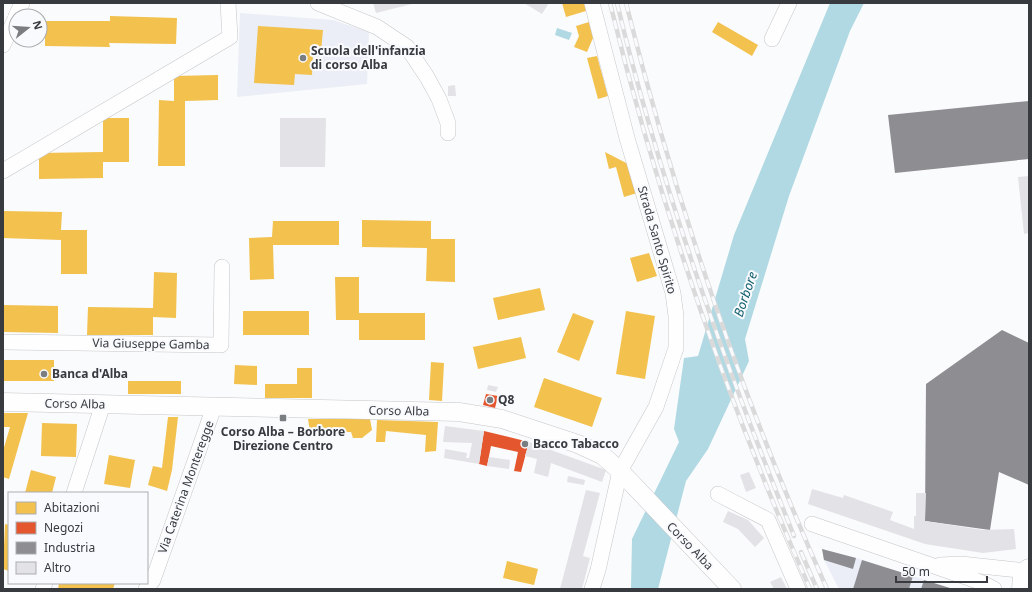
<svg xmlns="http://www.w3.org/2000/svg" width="1032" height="592" font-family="'Noto Sans',sans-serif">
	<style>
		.built { fill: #ebeef6 }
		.water { fill: #b0d9e3 }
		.homes { fill: #f2c14e }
		.shops { fill: #e4572e }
		.industry { fill: #8d8d92 }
		.building { fill: #e3e2e6 }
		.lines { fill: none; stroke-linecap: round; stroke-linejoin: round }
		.minor-casing { stroke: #c5c6c9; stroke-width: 16 }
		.tertiary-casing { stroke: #c5c6c9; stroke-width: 19 }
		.primary-casing { stroke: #c5c6c9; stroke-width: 23 }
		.minor { stroke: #fefeff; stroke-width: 15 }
		.tertiary { stroke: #fefeff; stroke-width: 18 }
		.primary { stroke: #fefeff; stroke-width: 22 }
		.rail-casing { stroke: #dadada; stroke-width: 4.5 }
		.rail { stroke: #f9fafd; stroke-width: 3; stroke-dasharray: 9; stroke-linecap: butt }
		.poi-dot { fill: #7b7e81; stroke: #f9fafd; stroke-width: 1.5 }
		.labels { text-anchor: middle; stroke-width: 4; stroke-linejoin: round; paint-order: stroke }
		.poi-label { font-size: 12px; font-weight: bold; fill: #373a3f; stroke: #f9fafd; text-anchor: start }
		.street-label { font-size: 12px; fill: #373a3f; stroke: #f9fafd }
		.water-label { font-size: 13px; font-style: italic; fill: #146270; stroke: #f9fafd }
	</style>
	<rect width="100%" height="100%" fill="#fafbfc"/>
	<g class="built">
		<path d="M240 13 333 20 369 32 367 84 237 97Z"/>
		<path d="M822 549 856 558 954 589H839L824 560Z"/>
	</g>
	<g class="water">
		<path d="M830 3H864L850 31 789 196 745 339 749 361 708 449 686 481 658 589H631L632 539 679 442 674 429 684 358 698 356 734 235Z"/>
		<path d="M557 28 572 33 569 40 555 35Z"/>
	</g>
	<g class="homes">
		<path d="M562 3H584L586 11 566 17Z"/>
		<path d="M110 16 177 18 176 44 109 43 110 47 45 46V21H110Z"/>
		<path d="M589 22 593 38 587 52 574 47 579 36 576 26Z"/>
		<path d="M718 22 758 45 752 56 712 32Z"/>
		<path d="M258 26 323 30 321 52H313L312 75 295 74 294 85 254 83Z"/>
		<path d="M597 56 608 96 598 99 587 58Z"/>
		<path d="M218 75V100L185 101V166H158L159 100 174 101V76Z"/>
		<path d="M103 118H129V162H103V178L39 179V153L103 152Z"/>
		<path d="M605 152 630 165 637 193 624 197 616 167 609 169Z"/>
		<path d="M3 211 62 212 61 230H87V274H61V240L3 238Z"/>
		<path d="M362 220 431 221V239H455V282L426 281 427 248 362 247Z"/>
		<path d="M273 221H339V245H273L274 279 250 280 249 238 272 237Z"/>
		<path d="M649 253 657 276 637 282 630 258Z"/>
		<path d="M154 272 177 273 176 318 153 317V335H87L88 307 153 308Z"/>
		<path d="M335 277H359V313H425V340H359V320H336Z"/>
		<path d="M540 288 545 310 498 320 493 298Z"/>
		<path d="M3 305 58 306V333L3 332Z"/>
		<rect x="243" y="311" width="66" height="24"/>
		<path d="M626 311 655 316 645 379 616 374Z"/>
		<path d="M573 313 594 321 579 361 557 352Z"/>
		<path d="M521 337 526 358 478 369 473 347Z"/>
		<rect x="3" y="360" width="51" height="21"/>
		<path d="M431 362 444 363 442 401 429 400Z"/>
		<path d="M235 365 257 366V385L234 384Z"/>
		<path d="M297 368H312V398H265V384H297Z"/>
		<path d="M544 378 602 398 592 427 534 407Z"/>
		<rect x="128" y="381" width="53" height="13"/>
		<path d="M3 413H28L9 479 3 477V451L10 427H3Z"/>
		<path d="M168 417H178L172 470 167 491 148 485 153 466 162 468Z"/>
		<path d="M308 419H370L372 430 362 438H353L351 432H310Z"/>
		<path d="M377 420 438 422 436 451 425 452 426 435 386 431 385 442H376Z"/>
		<path d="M42 423 77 424 76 457 41 456Z"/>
		<path d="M109 455 135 460 130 488 104 484Z"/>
		<path d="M31 470 56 477 52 493H25Z"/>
		<path d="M5 524 9 525V571L3 569Z"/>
		<path d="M507 561 538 569 534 585 503 578Z"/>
		<path d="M59 583H115L113 589H58Z"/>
	</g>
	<g class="shops">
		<path d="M486 394 498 396 495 408 483 405Z"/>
		<path d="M484 431 529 442 521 472 514 471 518 452 491 446 487 466 479 464Z"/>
	</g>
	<g class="industry">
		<path d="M1029 101V159L895 173 888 115Z"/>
		<path d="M1002 330 1029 343V485L999 472 990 530 925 521 926 384Z"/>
		<path d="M822 549 856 558 853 569 824 560Z"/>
		<path d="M862 560 913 576 909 589H853Z"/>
		<path d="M924 580 953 589H921Z"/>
	</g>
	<g class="building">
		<path d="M373 3H412V4L376 13Z"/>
		<path d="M524 3H549L542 14Z"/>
		<path d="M455 85 456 96H448V86Z"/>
		<path d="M280 118H326L325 167H280Z"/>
		<path d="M1029 176V233L1024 234 1018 177Z"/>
		<path d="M488 385 498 387 496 392 487 390Z"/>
		<path d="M445 426 484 431 479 464 444 458 445 449 467 453 466 458H469L472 443 443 442Z"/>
		<path d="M529 442 606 470 602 482 551 463 548 477 534 473 537 459 525 456Z"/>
		<path d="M489 457 510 460 509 469 487 466Z"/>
		<path d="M749 472 756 488 746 492 740 475Z"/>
		<path d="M568 476 585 480 584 485 567 482Z"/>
		<path d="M812 489 843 498 844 495 893 512 890 520 914 529V516H916V493H926L925 521 983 530 1014 529 1016 549 983 553 925 544 808 504Z"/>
		<path d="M586 490 600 493 583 556 590 558 582 589H560Z"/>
		<path d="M728 511 748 520 764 538 755 547 738 529 723 522Z"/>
		<path d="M781 577 787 589H774L770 582Z"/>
	</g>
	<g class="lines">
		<defs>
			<g id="minor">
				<path d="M318 3 377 27 407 47 427 77 439 99 448 123V133"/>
				<path d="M16 16 22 3"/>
				<path d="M772 39 789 3"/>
				<path d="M3 45 16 17"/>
				<path d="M3 171 230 37 228 3"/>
				<path d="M3 342 221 345 222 267"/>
				<path d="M74 493 103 404"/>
				<path d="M718 494 768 520 798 589"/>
				<path d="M812 524 980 582 994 589"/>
				<path d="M940 565 961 564 1028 571"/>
				<path d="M43 589 45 583"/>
				<path d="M146 589 153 580 214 407"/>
				<path d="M592 589 598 570 620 471 656 407 676 348V316L673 293 627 138 592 3"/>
			</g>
			<path id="tertiary" d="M3 402 459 412 502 419 578 444 602 455 620 471 732 589"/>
			<path id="primary" d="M1023 589 1024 577 1029 570"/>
		</defs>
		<use href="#minor" class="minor-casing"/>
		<use href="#tertiary" class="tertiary-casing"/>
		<use href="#primary" class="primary-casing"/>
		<use href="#minor" class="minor"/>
		<use href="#tertiary" class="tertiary"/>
		<use href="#primary" class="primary"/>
		<defs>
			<g id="rail">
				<path d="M610 3C659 204 727 400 810 589"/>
				<path d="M617 3C661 186 724 362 794 536"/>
				<path d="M626 3C676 204 743 400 827 589"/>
				<path d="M801 552 817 589"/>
			</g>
		</defs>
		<use href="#rail" class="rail-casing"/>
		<use href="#rail" class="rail"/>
	</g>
	<g class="poi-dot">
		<circle cx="303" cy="58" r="4"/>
		<circle cx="44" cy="374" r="4"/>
		<circle cx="490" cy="400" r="4"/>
		<rect x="279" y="414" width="8" height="8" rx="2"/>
		<circle cx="525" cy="444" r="4"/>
	</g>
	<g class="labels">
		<g class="poi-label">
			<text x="311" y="55">Scuola dell'infanzia<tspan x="311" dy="14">di corso Alba</tspan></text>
			<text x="52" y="378">Banca d'Alba</text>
			<text x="498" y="404">Q8</text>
			<text x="283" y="436" text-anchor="middle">Corso Alba – Borbore<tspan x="283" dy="14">Direzione Centro</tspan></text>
			<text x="533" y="448">Bacco Tabacco</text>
		</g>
		<g class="street-label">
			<text transform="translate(657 240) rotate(74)" y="4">Strada Santo Spirito</text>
			<text transform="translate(151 344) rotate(1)" y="4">Via Giuseppe Gamba</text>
			<text transform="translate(75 404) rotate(1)" y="4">Corso Alba</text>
			<text transform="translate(399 411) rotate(1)" y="4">Corso Alba</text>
			<text transform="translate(186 487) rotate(-70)" y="4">Via Caterina Monteregge</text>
			<text transform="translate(690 546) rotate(46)" y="4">Corso Alba</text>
		</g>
		<g class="water-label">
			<text transform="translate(745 294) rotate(-71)" y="5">Borbore</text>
		</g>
	</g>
	<rect width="1032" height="592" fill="none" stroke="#373a3f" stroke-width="8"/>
	<rect x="8" y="492" width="140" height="92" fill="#f9fafd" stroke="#abadb1"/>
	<rect x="16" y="502" width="20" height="12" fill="#f2c14e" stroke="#abadb1"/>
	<text x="44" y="512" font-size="12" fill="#373a3f">Abitazioni</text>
	<rect x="16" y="522" width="20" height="12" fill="#e4572e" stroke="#abadb1"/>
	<text x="44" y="532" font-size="12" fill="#373a3f">Negozi</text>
	<rect x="16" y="542" width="20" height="12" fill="#8d8d92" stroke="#abadb1"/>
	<text x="44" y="552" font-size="12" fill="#373a3f">Industria</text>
	<rect x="16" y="562" width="20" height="12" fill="#e3e2e6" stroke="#abadb1"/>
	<text x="44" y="572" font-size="12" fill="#373a3f">Altro</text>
	<g transform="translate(28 28) rotate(73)"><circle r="19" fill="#f9fafd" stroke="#abadb1"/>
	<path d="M0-3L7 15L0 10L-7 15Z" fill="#7b7e81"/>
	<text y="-6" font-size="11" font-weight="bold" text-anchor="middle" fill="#373a3f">N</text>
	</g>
	<path d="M896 576v6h91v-6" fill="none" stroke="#373a3f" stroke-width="2"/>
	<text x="902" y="576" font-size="12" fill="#373a3f" stroke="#f9fafd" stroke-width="3" paint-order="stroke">50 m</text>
</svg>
